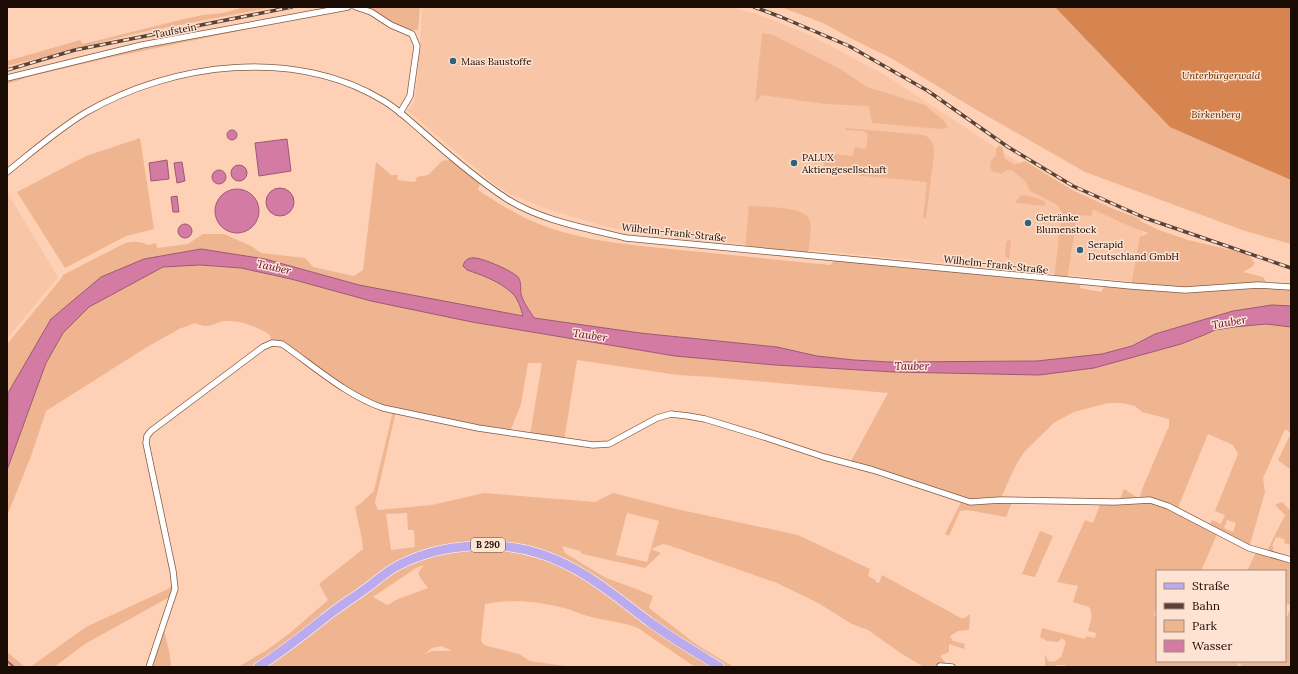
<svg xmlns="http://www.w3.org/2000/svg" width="1298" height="674" font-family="Lora,serif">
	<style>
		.built { fill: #f8c5a7 }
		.green { fill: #efb490; fill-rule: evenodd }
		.forest { fill: #d68551 }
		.water { fill: #d47ba3; stroke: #9c5973 }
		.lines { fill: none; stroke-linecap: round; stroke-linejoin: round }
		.stream { stroke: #9c5973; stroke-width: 2 }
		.minor-casing { stroke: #825b43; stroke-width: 7 }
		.primary-casing { stroke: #fff; stroke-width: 10 }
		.minor { stroke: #fff; stroke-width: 5.5 }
		.primary { stroke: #bbabee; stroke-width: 9 }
		.rail-casing { stroke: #5a4336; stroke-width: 3.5 }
		.rail { stroke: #fee3d2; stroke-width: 2; stroke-dasharray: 6; stroke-linecap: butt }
		.poi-dot { fill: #2c637d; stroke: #fee3d2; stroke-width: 1.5 }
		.labels { text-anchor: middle; stroke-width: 3; stroke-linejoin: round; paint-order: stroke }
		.shield { fill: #fee3d2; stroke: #5e4c41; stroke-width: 1 }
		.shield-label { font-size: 9px; font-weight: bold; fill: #1a0b03 }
		.street-label { font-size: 10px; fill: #1a0b03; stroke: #fee3d2 }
		.poi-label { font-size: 10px; fill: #1a0b03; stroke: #fee3d2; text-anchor: start }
		.park-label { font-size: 10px; font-style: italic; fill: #5e2b01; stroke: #fee3d2 }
		.water-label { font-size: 11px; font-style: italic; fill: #5b0938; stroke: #fee3d2 }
	</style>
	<rect width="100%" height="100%" fill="#fed1b6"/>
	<g class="built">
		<path d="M422 7H731L757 14 808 34 885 75 1015 160 1075 194 1144 226 1135 282 959 264 654 236 607 227 547 209 510 194 495 185 408 111 415 99 420 48Z"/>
		<path d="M7 192 58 277 7 339Z"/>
	</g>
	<g class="green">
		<path d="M244 7H273L138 33 7 66V61L80 40 83 44 184 19 203 15 224 13Z"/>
		<path d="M348 7 362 8 365 7H420L418 30 402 29 391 25 383 24 369 13 351 8 108 58 32 76 7 84V78L142 45Z"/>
		<path d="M781 7H1180L1291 69V244L1245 231 1085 172 975 109 891 58 854 40 823 23Z"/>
		<path d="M763 33 773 35 803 50 842 70 867 87 925 105 943 120 948 127 941 129 872 123 869 106 825 104 762 95 755 103 762 35Z"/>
		<path d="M846 128 923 135C932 138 934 144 934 153L926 218H923L927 182 823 172 825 153 852 156 855 147 866 149 868 134 863 131 845 130Z"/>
		<path d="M140 138 154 229 126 236 65 268 17 192 86 156Z"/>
		<path d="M999 145 1003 148 1004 158 1015 165 1025 161 1072 190 1116 210 1138 218 1142 222 1159 230 1188 240 1248 254 1255 263 1252 267 1243 272 1263 277 1268 285 1291 287V306L1233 311 1155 334 1132 346 1102 354 1037 361 890 362 854 360 817 356 777 347 640 333 534 318 521 295 520 282 467 270C482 275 501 282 513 293 518 298 520 309 523 316L359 285 265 259H144L101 277 51 319 8 393 7 398V344L60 280 63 275 125 243C134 241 140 241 148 245L156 243 157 248 188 244 203 234H224L251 246 261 253 305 258 313 267 354 276 363 270 376 162 391 175H398L397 180 415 182 417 177 428 175 442 161 454 159 481 180 478 190C498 203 518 216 539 224 571 237 607 242 641 246L830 265 837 258 1054 279 1062 213 1059 207 1056 204 1030 191 1025 181 1013 171 1008 170 1001 174 992 171C989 164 990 161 996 155V149ZM1093 209 1122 223 1148 233 1140 237 1131 286 1106 284 1101 292 1080 288V282L1067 280 1077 215 1091 216Z"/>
		<path d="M1023 195 1037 198 1045 202V206L1015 203 1020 196Z"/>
		<path d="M749 206C763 207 806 206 810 221 812 229 809 246 808 255L745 249Z"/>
		<path d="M1011 239 1009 259 1005 256 1006 242Z"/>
		<path d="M200 265 241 268 291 279 371 301 541 334 675 356 775 365 1094 368 1181 344 1204 335 1215 330 1234 327 1266 324 1291 327V470L1278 460 1291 433 1285 429 1263 478 1265 492 1249 548 1218 532 1201 571H1157V611H1155L1154 615 1157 616V661H1285V616L1287 617 1291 607V667H1240L1241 664 1239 663 1237 667H1066V665H1056V667H1045V654L1048 661 1054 662 1061 657 1066 642 1062 638 1058 642 1047 641 1040 637 1042 628 1085 639 1086 636 1095 638 1096 633 1088 631C1090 622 1094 615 1089 607L1073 602 1078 586 1057 582 1085 520 1093 523 1101 502H1119L1124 489 1135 496 1139 500 1143 487 1169 426V419L1142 412 1135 406 1122 403H1108L1074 412 1055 422 1024 452 1015 467 1000 500H1013L1006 517 967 510 960 511 949 536 945 534 962 500 850 463 888 393 711 377 678 375 577 360 564 441 530 435 542 363H528L521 404 510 432 396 411 375 503 378 510 432 505 484 493 595 502 613 493 676 509 798 535 870 569 868 576 876 580 875 581 879 583 882 575 961 618H965L970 614 969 630 958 631 950 636 953 641 965 644 964 649 949 644V652L940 656 946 663 940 667H924L902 654 868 630 852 624 818 603 777 583 668 545 663 544 651 549 661 553 645 568 582 554 580 551 562 546 565 553 606 578 634 588 653 596 649 608 697 645 734 667H695L638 628C623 622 607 621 591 617 582 615 573 610 564 608 537 601 513 599 485 604L481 641 484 645 519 654 530 661 572 667H238L267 650 290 633 328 600 319 584 363 549 362 540 355 507 360 504 374 491 393 411 372 404 292 351 272 343 270 335C258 327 240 320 225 321 211 323 211 330 195 323L179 329 147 347 46 411 31 456 7 516V470L46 363 63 333 89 307 163 267ZM1208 434 1233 445 1238 454 1215 511 1225 515 1221 524 1212 520 1209 527 1177 510ZM407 513 408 530H414L415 547 391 550 386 514ZM627 513 659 521 647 562 616 555ZM1227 520 1236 523 1233 532 1224 528ZM424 565 418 573 421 579 428 588 398 599 387 605 373 597 416 568ZM442 646 452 651H432L425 654 432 648Z"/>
		<path d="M1282 502 1291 511V522L1289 526 1291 527V545L1284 543 1285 540 1279 537 1278 538 1276 537 1272 546 1274 547 1271 554 1291 560V605L1287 604 1285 607V571H1247L1257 550 1266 553 1285 515 1275 505Z"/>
		<path d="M1040 531 1053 536 1035 577 1022 574Z"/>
		<path d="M175 583 173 595 85 644 54 667H27L33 665 86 627 168 589Z"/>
		<path d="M163 625 170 656 171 667H149Z"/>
		<path d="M7 652 25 667H7Z"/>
	</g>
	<path class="forest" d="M1055 7H1291V180L1170 127Z"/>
	<g class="water">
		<circle cx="232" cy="135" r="5"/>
		<path d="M287 139 291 171 259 176 255 143Z"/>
		<path d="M167 160 169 179 151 181 149 163Z"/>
		<path d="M182 162 185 181 177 183 174 163Z"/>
		<circle cx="239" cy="173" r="8"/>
		<circle cx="219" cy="177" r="7"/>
		<circle cx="280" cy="202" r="14"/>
		<circle cx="237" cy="211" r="22"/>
		<path d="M177 196 179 212H173L171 197Z"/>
		<circle cx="185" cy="231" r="7"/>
		<path d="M201 249 265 259 359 285 523 316C521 309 518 298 512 293 501 282 482 275 467 270L463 266C464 262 466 259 471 258 479 256 510 270 517 276 522 281 520 287 521 294 523 302 530 311 534 318L640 333 777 347 817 356 854 360 890 362 1037 361 1102 354 1132 346 1155 334 1233 311 1272 305 1291 306V327L1266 324 1234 327 1215 330 1204 335 1181 344 1094 368 1039 375 894 372 775 365 675 356 472 322 371 301 291 279 241 268 200 265 163 267 89 307 63 333 46 363 7 470 8 393 51 319 101 277 144 259Z"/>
	</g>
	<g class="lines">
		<path class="stream" d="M7 661 14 667"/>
		<defs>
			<g id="minor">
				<path d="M356 7 371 12 391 25 412 34 417 46 410 96 400 113"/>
				<path d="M7 78 142 45 348 7"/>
				<path d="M7 172C32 152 57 130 85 113 172 62 296 47 384 101 399 110 412 123 425 134 451 157 478 180 507 199 542 221 586 228 626 238L1131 286 1185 290 1258 285 1291 287"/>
				<path d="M940 666 952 667"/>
				<path d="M149 667 175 589 173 571 146 443 147 436 151 431 263 347 272 343 282 344C315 367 346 395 383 408L478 428 593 445 609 444 657 418 671 414 688 416 705 419 764 437 824 457 873 470 970 502 1000 500 1115 502 1150 500 1168 506 1249 548 1291 560"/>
			</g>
			<path id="primary" d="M258 667C284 651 307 632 331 613 343 604 356 596 368 587 376 581 384 574 392 569 412 557 438 549 461 547 520 540 563 557 610 592 624 602 637 613 651 623 673 639 697 653 720 667"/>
		</defs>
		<use href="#minor" class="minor-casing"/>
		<use href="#primary" class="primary-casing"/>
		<use href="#minor" class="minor"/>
		<use href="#primary" class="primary"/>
		<defs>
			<g id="rail">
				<path d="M754 7 781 17 849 46 928 91 1008 147 1073 186 1145 218 1291 268"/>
				<path d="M7 70 75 50 292 7"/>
			</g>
		</defs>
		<use href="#rail" class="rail-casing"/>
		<use href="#rail" class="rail"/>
	</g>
	<g class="poi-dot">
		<circle cx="453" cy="61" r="4"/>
		<circle cx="794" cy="163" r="4"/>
		<circle cx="1028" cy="223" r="4"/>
		<circle cx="1080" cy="250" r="4"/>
	</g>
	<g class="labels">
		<rect class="shield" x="471" y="538" width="34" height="14" rx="3"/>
		<g class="shield-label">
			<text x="488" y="548">B 290</text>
		</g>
		<g class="street-label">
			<text transform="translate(175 30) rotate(-11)" y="4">Taufstein</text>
			<text transform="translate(674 232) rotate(6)" y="4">Wilhelm-Frank-Straße</text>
			<text transform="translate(996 264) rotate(6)" y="4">Wilhelm-Frank-Straße</text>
		</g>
		<g class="poi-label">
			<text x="461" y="65">Maas Baustoffe</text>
			<text x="802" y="161">PALUX<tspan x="802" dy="12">Aktiengesellschaft</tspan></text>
			<text x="1036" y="221">Getränke<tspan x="1036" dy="12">Blumenstock</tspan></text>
			<text x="1088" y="248">Serapid<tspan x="1088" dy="12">Deutschland GmbH</tspan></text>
		</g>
		<g class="park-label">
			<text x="1221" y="79">Unterbürgerwald</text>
			<text x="1216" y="118">Birkenberg</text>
		</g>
		<g class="water-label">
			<text transform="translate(274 267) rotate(12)" y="4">Tauber</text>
			<text transform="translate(1229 322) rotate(-10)" y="4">Tauber</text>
			<text transform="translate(590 335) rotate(8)" y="4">Tauber</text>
			<text x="912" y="370">Tauber</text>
		</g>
	</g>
	<rect width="1298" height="674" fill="none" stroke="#1a0b03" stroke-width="16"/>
	<rect x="1156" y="570" width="130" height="92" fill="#fee3d2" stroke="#a38d7f"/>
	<rect x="1164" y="583" width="20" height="6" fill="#bbabee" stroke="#a38d7f"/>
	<text x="1192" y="590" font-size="12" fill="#1a0b03">Straße</text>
	<rect x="1164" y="603" width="20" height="6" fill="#5a4336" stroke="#a38d7f"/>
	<text x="1192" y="610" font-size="12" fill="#1a0b03">Bahn</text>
	<rect x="1164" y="620" width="20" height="12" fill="#efb490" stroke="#a38d7f"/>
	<text x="1192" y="630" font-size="12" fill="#1a0b03">Park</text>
	<rect x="1164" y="640" width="20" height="12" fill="#d47ba3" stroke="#a38d7f"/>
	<text x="1192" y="650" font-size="12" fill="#1a0b03">Wasser</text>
</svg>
